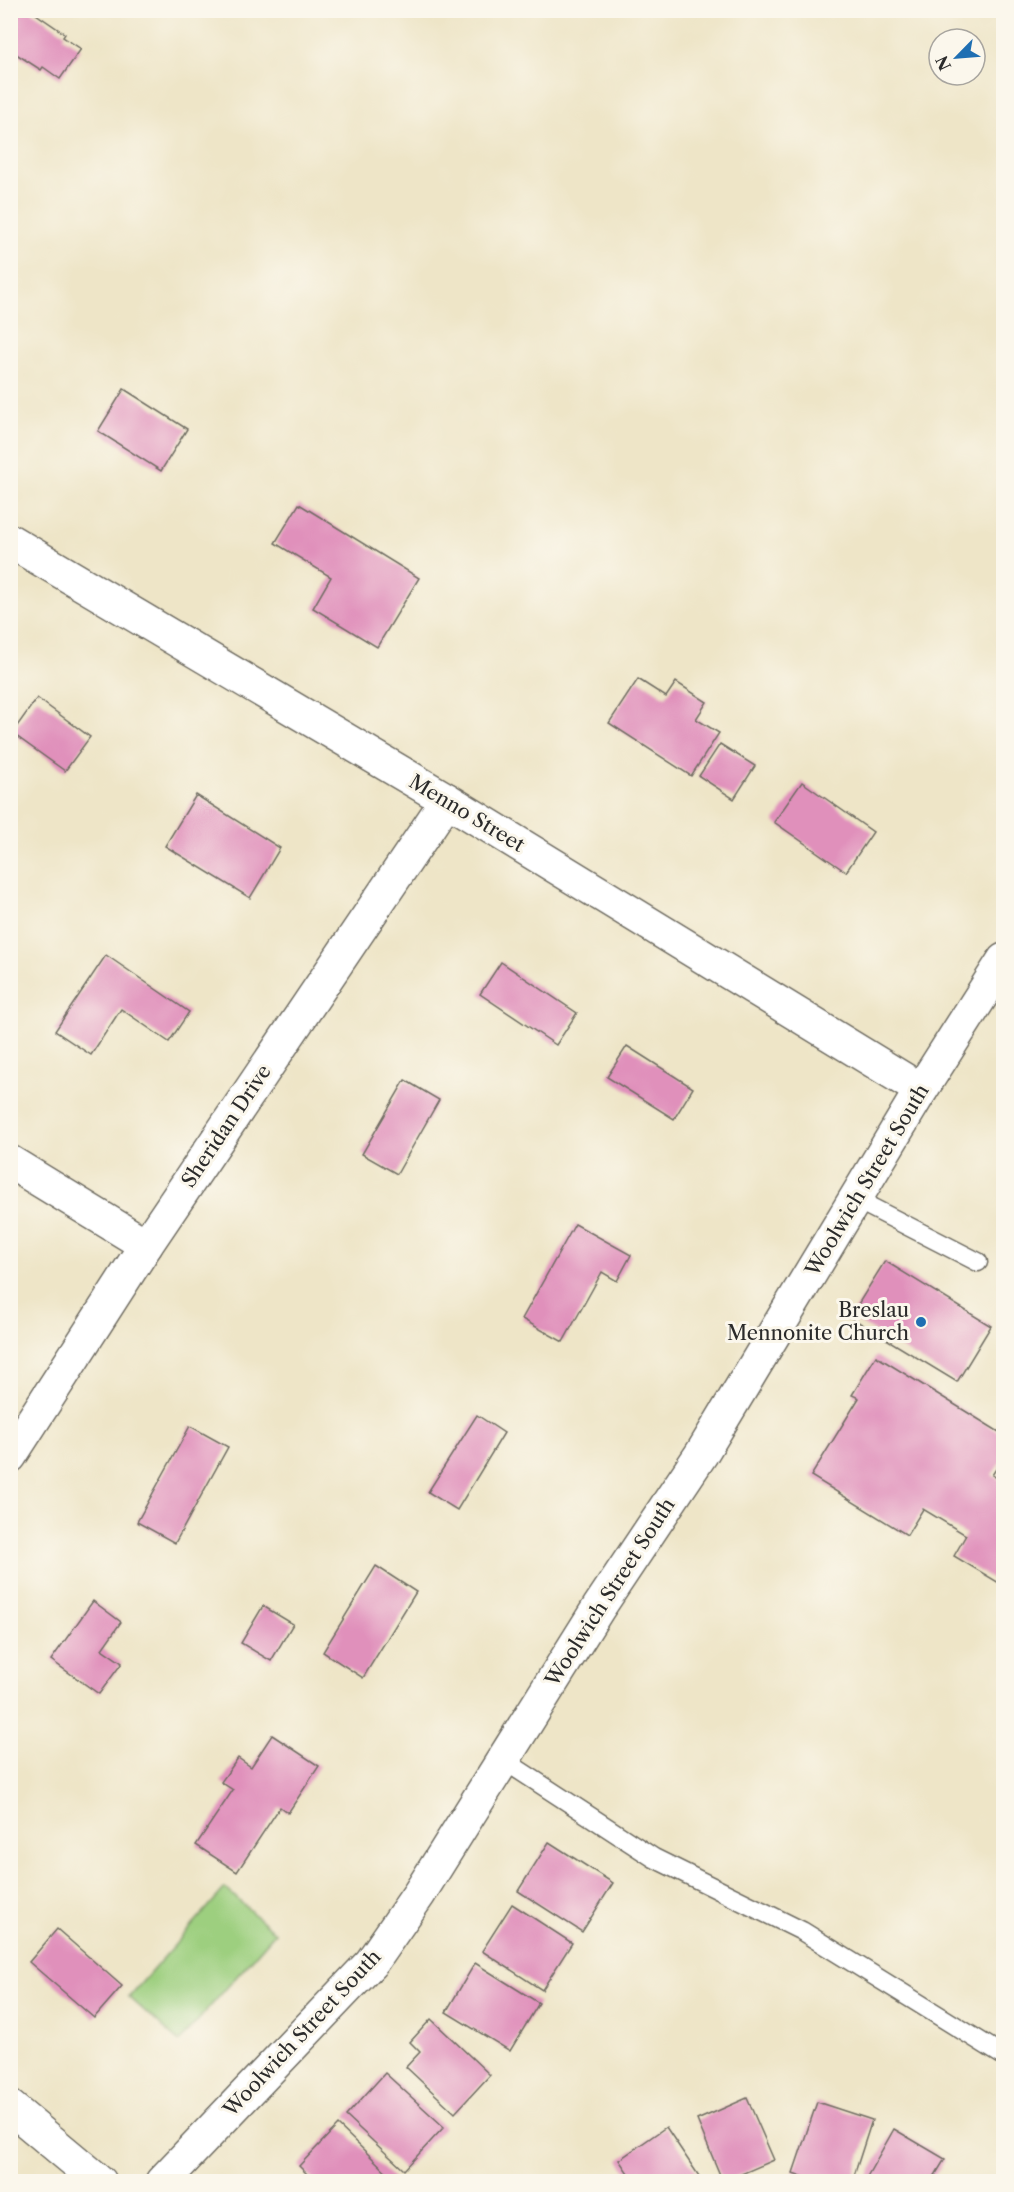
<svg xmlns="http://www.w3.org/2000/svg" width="1014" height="2192" font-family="'Libre Caslon Text',serif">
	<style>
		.green { fill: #9dcf7f; stroke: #647d55; stroke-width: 1.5 }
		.building { fill: #e090bb }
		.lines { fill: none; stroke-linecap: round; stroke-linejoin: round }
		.service-casing { stroke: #6f6c62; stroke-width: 21 }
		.minor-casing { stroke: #6f6c62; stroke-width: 36 }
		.tertiary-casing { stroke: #6f6c62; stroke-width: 36 }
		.service { stroke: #fff; stroke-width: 18 }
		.minor { stroke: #fff; stroke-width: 33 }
		.tertiary { stroke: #fff; stroke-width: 33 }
		.poi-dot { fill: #1f6fb2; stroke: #fbf7ec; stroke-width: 2 }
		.labels { text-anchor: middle; stroke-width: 6; stroke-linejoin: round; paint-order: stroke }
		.street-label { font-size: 20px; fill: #2b2b2b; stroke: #fbf7ec }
		.poi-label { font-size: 20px; fill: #2b2b2b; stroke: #fbf7ec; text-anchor: end }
	</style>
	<rect width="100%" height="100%" fill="#fbf7ec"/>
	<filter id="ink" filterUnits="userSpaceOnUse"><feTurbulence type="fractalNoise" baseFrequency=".0167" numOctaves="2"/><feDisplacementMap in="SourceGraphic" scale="12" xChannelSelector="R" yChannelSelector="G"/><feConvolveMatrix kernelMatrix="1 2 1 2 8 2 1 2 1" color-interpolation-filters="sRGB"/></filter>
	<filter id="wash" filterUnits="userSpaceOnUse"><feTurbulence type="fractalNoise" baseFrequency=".008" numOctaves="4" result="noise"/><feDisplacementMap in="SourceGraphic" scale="24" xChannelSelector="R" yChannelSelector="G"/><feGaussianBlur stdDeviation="1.35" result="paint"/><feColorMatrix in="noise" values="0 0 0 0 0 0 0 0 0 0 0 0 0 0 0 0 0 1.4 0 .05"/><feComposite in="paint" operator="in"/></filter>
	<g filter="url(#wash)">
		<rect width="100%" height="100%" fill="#eee5c7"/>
		<path class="green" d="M225 1888 275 1933 179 2042 129 1997Z"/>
		<g id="blocks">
			<g class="building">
				<path d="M10 10H30L65 34 63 37 81 49 60 79 43 67 41 70 10 50Z"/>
				<path d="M124 389 187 429 161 471 98 431Z"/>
				<path d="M299 504 419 578 377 647 313 608 331 577 275 543Z"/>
				<path d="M638 679 666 697 676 682 707 702 696 719 719 733 691 776 609 723Z"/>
				<path d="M37 698 90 737 65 771 12 733Z"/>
				<path d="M720 744 755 766 734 799 699 776Z"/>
				<path d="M802 782 873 832 846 872 774 822Z"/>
				<path d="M196 795 280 848 250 898 165 846Z"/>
				<path d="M106 955 189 1012 169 1042 121 1009 91 1055 55 1031Z"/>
				<path d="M501 962 577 1013 556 1045 480 994Z"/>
				<path d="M627 1046 693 1088 674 1119 607 1077Z"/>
				<path d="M405 1080 439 1100 397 1174 362 1154Z"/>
				<path d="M575 1224 631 1255 617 1281 602 1272 563 1342 522 1319Z"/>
				<path d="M885 1261 991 1326 957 1382 850 1317Z"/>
				<path d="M876 1356 1004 1435V1457L992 1475 1004 1482V1586L954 1556 966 1535 923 1509 907 1535 811 1476 859 1398 852 1395Z"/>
				<path d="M477 1415 504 1433 457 1510 428 1492Z"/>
				<path d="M190 1426 228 1447 175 1543 137 1522Z"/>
				<path d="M376 1566 416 1592 363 1678 323 1652Z"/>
				<path d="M93 1601 121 1622 102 1649 122 1663 99 1694 51 1660Z"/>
				<path d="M263 1606 293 1624 271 1661 241 1643Z"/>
				<path d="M272 1735 319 1766 288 1813 280 1807 237 1872 196 1845 233 1790 221 1782 238 1758 251 1767Z"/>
				<path d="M549 1842 613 1883 582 1932 518 1891Z"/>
				<path d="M512 1904 572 1943 542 1990 482 1951Z"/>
				<path d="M57 1929 122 1986 94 2018 29 1962Z"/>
				<path d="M475 1963 539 2003 510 2051 446 2012Z"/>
				<path d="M431 2019 490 2075 455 2113 406 2067 420 2052 410 2042Z"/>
				<path d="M385 2073 444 2127 404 2170 346 2116Z"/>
				<path d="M747 2098 774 2160 723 2182 697 2120Z"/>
				<path d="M817 2102 872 2120 852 2182H818L793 2173Z"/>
				<path d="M338 2125 397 2182H315L299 2166Z"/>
				<path d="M666 2127 703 2182H634L619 2160Z"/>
				<path d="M894 2129 945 2159 931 2182H864Z"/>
			</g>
		</g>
	</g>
	<g filter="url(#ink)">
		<use href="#blocks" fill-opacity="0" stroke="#6f6c62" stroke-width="1.5"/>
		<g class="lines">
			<defs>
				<g id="service">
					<path d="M855 1199 978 1262"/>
					<path d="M502 1759 654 1858 802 1931 1004 2056"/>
				</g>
				<g id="minor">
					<path d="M10 1162 146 1245"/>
					<path d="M10 1456 146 1245 447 800"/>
					<path d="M10 2107 100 2182"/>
				</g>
				<g id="tertiary">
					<path d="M10 541 447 800 921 1090"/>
					<path d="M162 2182 371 1963 419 1894 599 1607 702 1453 921 1090 1004 960"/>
				</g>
			</defs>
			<use href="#service" class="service-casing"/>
			<use href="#minor" class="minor-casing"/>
			<use href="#tertiary" class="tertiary-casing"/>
			<use href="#service" class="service"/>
			<use href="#minor" class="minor"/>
			<use href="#tertiary" class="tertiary"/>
		</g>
	</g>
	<circle class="poi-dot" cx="921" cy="1322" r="6"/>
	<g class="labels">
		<g class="street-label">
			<text transform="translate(467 813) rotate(31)" y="7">Menno Street</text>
			<text transform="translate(226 1126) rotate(-56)" y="7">Sheridan Drive</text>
			<text transform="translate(867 1180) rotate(-59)" y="7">Woolwich Street South</text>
			<text transform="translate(610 1592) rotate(-57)" y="7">Woolwich Street South</text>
			<text transform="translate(302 2033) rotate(-47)" y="7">Woolwich Street South</text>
		</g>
		<g class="poi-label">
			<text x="909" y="1317">Breslau<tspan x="909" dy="23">Mennonite Church</tspan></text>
		</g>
	</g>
	<rect width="1014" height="2192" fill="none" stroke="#fbf7ec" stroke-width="36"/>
	<g transform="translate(957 57) rotate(245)"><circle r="28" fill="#fbf7ec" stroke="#a8a59f" stroke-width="1.5"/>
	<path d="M0-4.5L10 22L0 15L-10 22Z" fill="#1f6fb2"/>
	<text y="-9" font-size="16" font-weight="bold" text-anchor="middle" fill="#2b2b2b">N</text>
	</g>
</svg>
